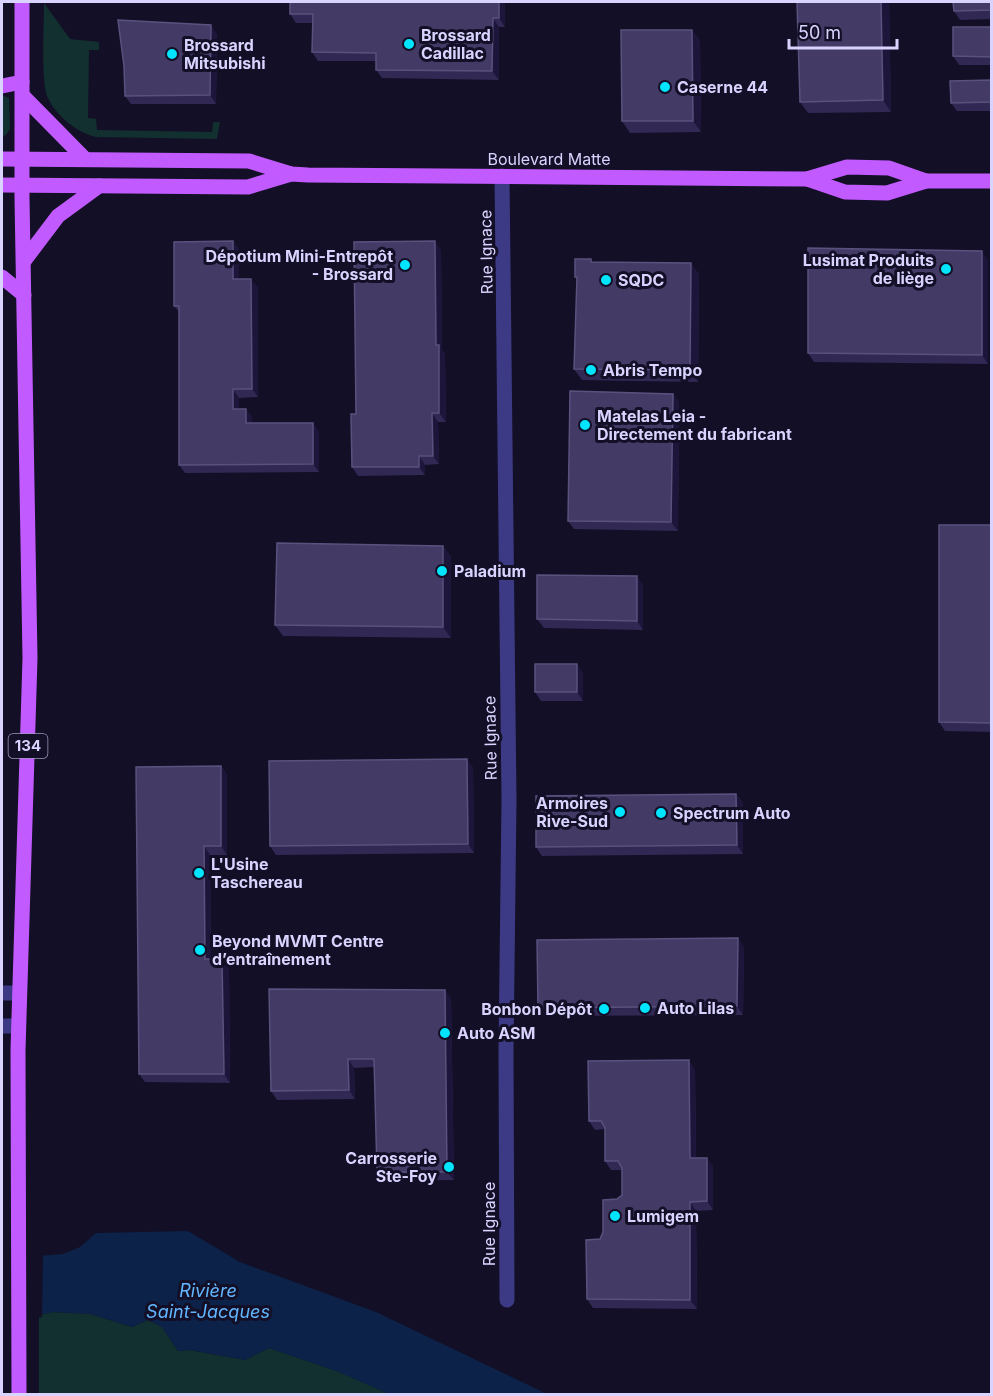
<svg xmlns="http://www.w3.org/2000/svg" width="993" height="1396" font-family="Inter,sans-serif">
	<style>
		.green { fill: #12302f }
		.water { fill: #0c2248 }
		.pier { fill: #130f26 }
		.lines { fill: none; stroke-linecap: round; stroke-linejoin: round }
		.minor { stroke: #3d3a85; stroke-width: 15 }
		.major { stroke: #c25bff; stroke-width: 15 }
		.wall { fill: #312854 }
		.shaded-wall { fill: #1d163a }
		.building { fill: #433a66; stroke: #5a527e; stroke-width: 1.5 }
		.poi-dot { fill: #00e5ff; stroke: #130f26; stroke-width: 2 }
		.labels { text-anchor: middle; stroke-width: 6; stroke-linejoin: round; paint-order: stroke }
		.shield { fill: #130f26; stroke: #9e99be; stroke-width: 1.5 }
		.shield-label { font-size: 15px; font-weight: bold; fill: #d9d4ff }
		.poi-label { font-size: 16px; font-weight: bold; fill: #d9d4ff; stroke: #130f26; text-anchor: start }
		.street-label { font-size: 16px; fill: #d9d4ff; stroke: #130f26 }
		.water-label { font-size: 18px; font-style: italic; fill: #62b6ff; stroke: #130f26 }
	</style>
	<rect width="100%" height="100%" fill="#130f26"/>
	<g class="green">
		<path d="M44 3 70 39 99 42V50H89L88 118 96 119 97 130 212 132 213 122H220L217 139 96 137C77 133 55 115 47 96 41 80 44 24 44 3Z"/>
		<path d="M2 95 9 98 10 129 6 135 2 137Z"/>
		<path d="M53 1312 91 1314 132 1327 148 1320 162 1327 178 1351 190 1350 245 1360 269 1348 340 1372 389 1394H39V1315Z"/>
	</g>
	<path class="water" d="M188 1231 240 1262 376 1312 547 1394H389L339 1372 269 1348 245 1360 190 1350 178 1351 162 1327 148 1320 132 1327 91 1314 53 1312 26 1318 39 1256 63 1254 80 1247 96 1233Z"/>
	<path class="pier" d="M43 1253 42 1317 2 1328V1262Z"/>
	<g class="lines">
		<g class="minor">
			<path d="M502 176 509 800 506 1052 507 1300"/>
			<path d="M2 993H19"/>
			<path d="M2 1026H18"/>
		</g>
		<g class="major">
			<path d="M2 86 22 82"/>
			<path d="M23 96 85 159"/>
			<path d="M2 159 249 161 291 174 308 175 807 179 847 167 889 168 926 181"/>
			<path d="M807 179 845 192 887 193 926 181H992"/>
			<path d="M2 185 248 187 291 174"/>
			<path d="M24 261 58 216 99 186"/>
			<path d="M2 277 24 295"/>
			<path d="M19 1394 18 1050 30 658 22 198V2"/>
		</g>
	</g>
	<g class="wall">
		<path d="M290 2H505V27H499V80L382 78 376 70V61H318L312 52 313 23H296L290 14Z"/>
		<path d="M797 2H889L891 112 808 113 800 102Z"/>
		<path d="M992 2V19L960 20 954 11Z"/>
		<path d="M992 27V65H959L953 56Z"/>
		<path d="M692 30 700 41 701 132 630 133 622 121Z"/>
		<path d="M217 34 216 104H131L125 96Z"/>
		<path d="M992 80V111H957L951 103Z"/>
		<path d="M233 241 239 250V279L258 287V397L239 398V409H246L252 418V423L319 431V472L185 473 179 465V312L174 306Z"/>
		<path d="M441 250 442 350 445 354 446 422H438L439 464 425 465V475L358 476 352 467 356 414Z"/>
		<path d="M988 260V364L814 362 808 353Z"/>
		<path d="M593 262 699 274 698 382 582 380 574 369 577 279 575 277Z"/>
		<path d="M673 394 679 403 678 531 574 529 568 521Z"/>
		<path d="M992 525V732L945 731 939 722Z"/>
		<path d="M443 546 451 557V638L283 636 275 625Z"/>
		<path d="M643 585V630L544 628 537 619Z"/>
		<path d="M583 673V701H541L535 692Z"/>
		<path d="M467 759 473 768 474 853 276 855 270 846Z"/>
		<path d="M221 766 227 775V855H210L211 959 229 967 230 1083 145 1082 139 1074Z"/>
		<path d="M736 794 743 803V854L542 856 536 847Z"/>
		<path d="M744 947 743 1015 544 1016 538 1008Z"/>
		<path d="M451 998 454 1180 383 1181 377 1172 374 1067 354 1068 355 1099 277 1100 271 1091Z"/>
		<path d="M695 1069 696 1158 713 1166V1210L696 1211 697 1309 593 1308 587 1299 600 1239 617 1199 622 1195V1170H611L605 1161V1129L595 1130 589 1121Z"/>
	</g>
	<g class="shaded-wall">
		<path d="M499 2H505V27L499 18Z"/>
		<path d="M881 2H889L891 112 883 100Z"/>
		<path d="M493 18 499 27V80L492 71Z"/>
		<path d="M211 25 217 34 216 104 210 95Z"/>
		<path d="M692 30 700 41 701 132 693 121Z"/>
		<path d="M233 241 239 250V288L233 279Z"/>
		<path d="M435 241 441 250 442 350 445 354 446 422 439 413 436 345Z"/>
		<path d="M982 251 988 260V364L982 355Z"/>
		<path d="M691 263 699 274 698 382 690 370Z"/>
		<path d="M251 279 258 287V397L252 389Z"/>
		<path d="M233 389 239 398V418L233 409Z"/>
		<path d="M673 394 679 403 678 531 671 522Z"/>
		<path d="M246 409 252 418V432L246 423Z"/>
		<path d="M432 413 438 422 439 464 433 456Z"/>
		<path d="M313 423 319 431V472L313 464Z"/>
		<path d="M419 456 425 465V475L419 467Z"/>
		<path d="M443 546 451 557V638L443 627Z"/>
		<path d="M637 576 643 585V630L637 621Z"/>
		<path d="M577 664 583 673V701L577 692Z"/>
		<path d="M467 759 473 768 474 853 468 844Z"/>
		<path d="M221 766 227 775V855L221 846Z"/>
		<path d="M736 794 743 803V854L737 845Z"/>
		<path d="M204 846 210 855 211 968 205 959Z"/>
		<path d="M738 938 744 947 743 1015 737 1006Z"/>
		<path d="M222 959 229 967 230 1083 224 1074Z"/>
		<path d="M445 990 451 998 454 1180 447 1172Z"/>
		<path d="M348 1059 354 1068 355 1099 349 1090Z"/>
		<path d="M689 1060 695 1069 696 1166 690 1158Z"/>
		<path d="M707 1158 713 1166V1210L707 1201Z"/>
		<path d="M690 1202 696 1211 697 1309 690 1300Z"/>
	</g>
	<g class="building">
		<path d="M290 2H499V18H493L492 71 376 70V53L312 52 313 14H290Z"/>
		<path d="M797 2H881L883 100 800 102Z"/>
		<path d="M953 2H992V10L954 11Z"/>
		<path d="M118 20 211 25 210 95 125 96 124 66Z"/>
		<path d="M953 27H992V57L953 56Z"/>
		<path d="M621 30H692L693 121H622Z"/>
		<path d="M992 80V102L951 103 950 81Z"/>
		<path d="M233 241V279H251L252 389H233V409H246V423H313V464L179 465V306H174V242Z"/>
		<path d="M435 241 436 345H439V413H432L433 456H419V467H352L351 414H356L354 242Z"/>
		<path d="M808 248 982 251V355L808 353Z"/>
		<path d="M575 259H591V262L691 263 690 370 574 369 577 277H575Z"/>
		<path d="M570 391 673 394 671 522 568 521Z"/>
		<path d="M939 525H992V723L939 722Z"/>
		<path d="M277 543 443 546V627L275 625Z"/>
		<path d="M537 575 637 576V621L537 619Z"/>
		<rect x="535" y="664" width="42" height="28"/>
		<path d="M467 759 468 844 270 846 269 761Z"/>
		<path d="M221 766V846H204L205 959H222L224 1074H139L136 767Z"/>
		<path d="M736 794 737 845 536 847V796Z"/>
		<path d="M738 938 737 1006 538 1008 537 940Z"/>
		<path d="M269 989 445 990 447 1172H377L374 1059H348L349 1090 271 1091Z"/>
		<path d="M689 1060 690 1158H707V1201L690 1202V1300L587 1299 586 1240 600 1239 603 1232V1200L617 1199 622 1195V1168L618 1161H605V1128L601 1121H589L588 1061Z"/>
	</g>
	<g class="poi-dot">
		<circle cx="409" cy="44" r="6"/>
		<circle cx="172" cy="54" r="6"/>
		<circle cx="665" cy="87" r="6"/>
		<circle cx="405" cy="265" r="6"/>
		<circle cx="946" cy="269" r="6"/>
		<circle cx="606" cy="280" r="6"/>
		<circle cx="591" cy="370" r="6"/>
		<circle cx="585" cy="425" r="6"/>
		<circle cx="442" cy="571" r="6"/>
		<circle cx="620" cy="812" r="6"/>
		<circle cx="661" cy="813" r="6"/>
		<circle cx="199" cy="873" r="6"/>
		<circle cx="200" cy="950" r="6"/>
		<circle cx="645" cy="1008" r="6"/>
		<circle cx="604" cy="1009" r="6"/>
		<circle cx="445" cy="1033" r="6"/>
		<circle cx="449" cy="1167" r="6"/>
		<circle cx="615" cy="1216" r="6"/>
	</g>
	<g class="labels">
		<rect class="shield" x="8.5" y="734" width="39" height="24" rx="4.5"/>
		<g class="shield-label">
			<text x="28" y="751">134</text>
		</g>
		<g class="poi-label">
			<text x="421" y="41">Brossard<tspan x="421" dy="18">Cadillac</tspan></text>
			<text x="184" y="51">Brossard<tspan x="184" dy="18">Mitsubishi</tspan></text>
			<text x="677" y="93">Caserne 44</text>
			<text x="393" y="262" text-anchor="end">Dépotium Mini-Entrepôt<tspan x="393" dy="18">- Brossard</tspan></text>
			<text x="934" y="266" text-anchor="end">Lusimat Produits<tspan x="934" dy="18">de liège</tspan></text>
			<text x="618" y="286">SQDC</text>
			<text x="603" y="376">Abris Tempo</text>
			<text x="597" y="422">Matelas Leia -<tspan x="597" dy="18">Directement du fabricant</tspan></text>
			<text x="454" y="577">Paladium</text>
			<text x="608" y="809" text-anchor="end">Armoires<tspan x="608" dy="18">Rive-Sud</tspan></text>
			<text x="673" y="819">Spectrum Auto</text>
			<text x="211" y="870">L'Usine<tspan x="211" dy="18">Taschereau</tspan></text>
			<text x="212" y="947">Beyond MVMT Centre<tspan x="212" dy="18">d’entraînement</tspan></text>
			<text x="657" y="1014">Auto Lilas</text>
			<text x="592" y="1015" text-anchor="end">Bonbon Dépôt</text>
			<text x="457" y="1039">Auto ASM</text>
			<text x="437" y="1164" text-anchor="end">Carrosserie<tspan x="437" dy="18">Ste-Foy</tspan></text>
			<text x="627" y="1222">Lumigem</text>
		</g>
		<g class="street-label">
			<text x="549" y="165">Boulevard Matte</text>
			<text transform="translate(486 252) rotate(-91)" y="6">Rue Ignace</text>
			<text transform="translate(490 738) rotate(-91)" y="6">Rue Ignace</text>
			<text transform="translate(489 1224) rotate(-90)" y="6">Rue Ignace</text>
		</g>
		<g class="water-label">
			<text x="208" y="1297">Rivière<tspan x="208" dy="21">Saint-Jacques</tspan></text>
		</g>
	</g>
	<rect width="993" height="1396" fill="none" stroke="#d9d4ff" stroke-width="6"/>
	<path d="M789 39v9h108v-9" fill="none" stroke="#d9d4ff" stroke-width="3"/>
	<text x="798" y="39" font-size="18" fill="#d9d4ff" stroke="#130f26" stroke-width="4.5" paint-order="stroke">50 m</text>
</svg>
